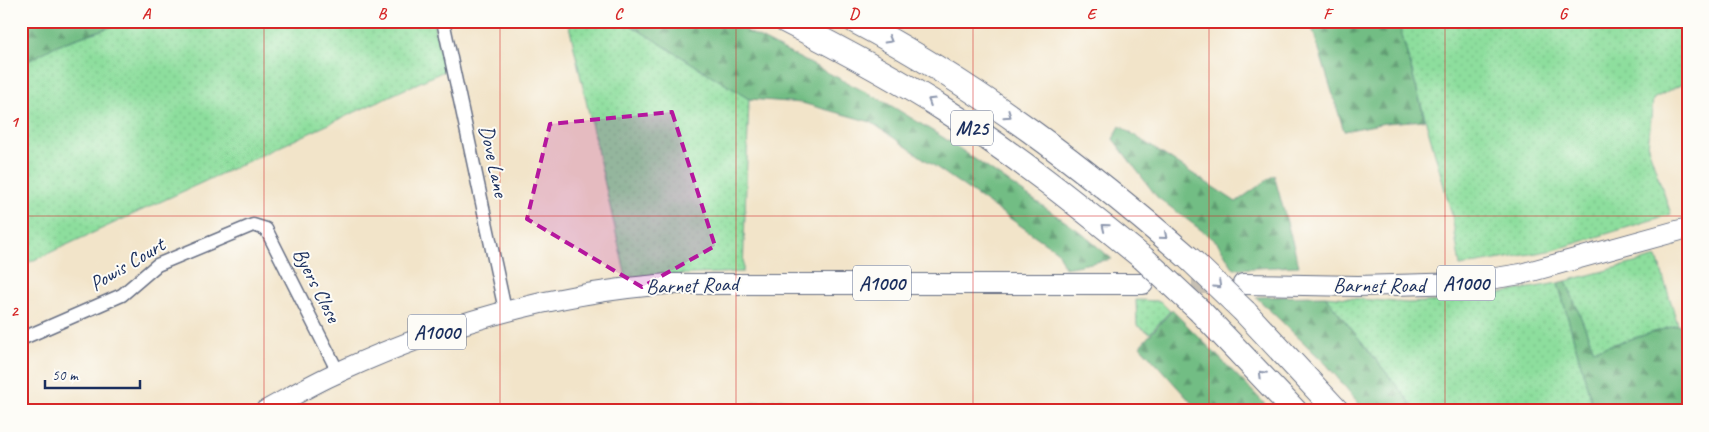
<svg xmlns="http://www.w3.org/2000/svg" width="1709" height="432" font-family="Caveat,sans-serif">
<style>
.grass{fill:url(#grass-dots);stroke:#54867e}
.forest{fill:url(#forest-firs);stroke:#467671}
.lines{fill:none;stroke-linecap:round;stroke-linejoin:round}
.primary-tunnel{stroke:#c7c0b4;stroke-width:20;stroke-dasharray:20 10;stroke-linecap:butt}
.street-casing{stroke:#666e83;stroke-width:15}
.primary-casing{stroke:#666e83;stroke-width:22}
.highway-casing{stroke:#666e83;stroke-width:26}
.street{stroke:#fff;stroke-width:12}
.primary{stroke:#fff;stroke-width:20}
.highway{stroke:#fff;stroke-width:24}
.highway-bridge-casing{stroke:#666e83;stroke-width:26;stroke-linecap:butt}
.highway-bridge{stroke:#fff;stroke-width:24}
.oneway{stroke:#8d97ae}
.marked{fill:#b5179e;fill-opacity:0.2;stroke:#b5179e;stroke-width:4;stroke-dasharray:10 6;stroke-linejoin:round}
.grid{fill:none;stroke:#d62828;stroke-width:1;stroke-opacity:0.55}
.labels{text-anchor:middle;stroke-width:4;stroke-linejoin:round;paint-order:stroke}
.shield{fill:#fdfcf7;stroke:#5f6c8c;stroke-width:1}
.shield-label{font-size:20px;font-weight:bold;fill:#1b2f5e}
.street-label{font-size:21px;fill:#1b2f5e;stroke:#fdfcf7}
.neatline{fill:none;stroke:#d62828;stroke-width:2}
.grid-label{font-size:16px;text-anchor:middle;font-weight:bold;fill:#d62828}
</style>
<defs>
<pattern id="grass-dots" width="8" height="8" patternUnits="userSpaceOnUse" patternTransform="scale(1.25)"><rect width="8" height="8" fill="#8dde9d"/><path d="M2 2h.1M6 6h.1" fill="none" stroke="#79bf8a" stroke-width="1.8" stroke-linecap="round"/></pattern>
<pattern id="forest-firs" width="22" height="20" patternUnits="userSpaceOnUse" patternTransform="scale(1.25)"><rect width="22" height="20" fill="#72bd84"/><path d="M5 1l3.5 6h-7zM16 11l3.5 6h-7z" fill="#5d9a6f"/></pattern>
</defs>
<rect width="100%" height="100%" fill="#fdfcf7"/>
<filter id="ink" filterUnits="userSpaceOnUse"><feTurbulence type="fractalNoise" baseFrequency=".02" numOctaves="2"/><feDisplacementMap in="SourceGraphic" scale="10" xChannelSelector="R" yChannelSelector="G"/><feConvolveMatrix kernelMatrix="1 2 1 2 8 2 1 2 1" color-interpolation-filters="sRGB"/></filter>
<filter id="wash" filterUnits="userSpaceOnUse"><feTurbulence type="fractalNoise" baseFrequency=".0096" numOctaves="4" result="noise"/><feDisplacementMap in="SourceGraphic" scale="20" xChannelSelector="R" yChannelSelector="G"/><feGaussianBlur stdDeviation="1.12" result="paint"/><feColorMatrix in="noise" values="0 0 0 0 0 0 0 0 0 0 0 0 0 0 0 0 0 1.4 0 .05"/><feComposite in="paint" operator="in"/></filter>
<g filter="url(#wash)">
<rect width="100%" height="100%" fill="#f2e4c9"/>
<g class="grass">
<path d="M 128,21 L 433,21 L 444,71 L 21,266 L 21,65 L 57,45 Z"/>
<path d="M 568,21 L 624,21 L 749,99 L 743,272 L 626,277 Z"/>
<path d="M 1398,21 L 1688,21 L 1688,81 L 1653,99 L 1648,147 L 1671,214 L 1554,250 L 1460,266 L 1452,215 Z"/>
<path d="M 1657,257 L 1678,325 L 1594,350 L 1566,281 Z"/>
<path d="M 1558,283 L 1594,411 L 1417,411 L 1325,296 L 1408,303 L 1462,300 Z"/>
<path d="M 1136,300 L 1160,301 L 1170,311 L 1150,333 L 1137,325 Z"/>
<path d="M 781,399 L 803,403 L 821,411 L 763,411 L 746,404 Z"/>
</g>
<g class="forest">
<path d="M 21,21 L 128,21 L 57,45 L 21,65 Z"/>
<path d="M 624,21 L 725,21 L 731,23 L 885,102 L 944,138 L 1079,231 L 1112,259 L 1065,268 L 1057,251 L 871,122 L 802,103 L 749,99 Z"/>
<path d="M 1310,21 L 1398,21 L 1425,120 L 1385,123 L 1344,131 Z"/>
<path d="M 1120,126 L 1236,202 L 1274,175 L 1299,266 L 1234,269 L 1217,242 L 1157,197 L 1113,139 Z"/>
<path d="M 1566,281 L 1594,350 L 1678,325 L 1688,328 L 1688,411 L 1594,411 L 1558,283 Z"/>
<path d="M 1325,296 L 1416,410 L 1417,411 L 1365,411 L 1327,365 L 1256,297 Z"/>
<path d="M 1172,310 L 1272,411 L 1199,411 L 1140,346 Z"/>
</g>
</g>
<g filter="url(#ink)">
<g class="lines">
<path class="primary-tunnel" d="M 1162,284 L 1226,284"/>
<g class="street-casing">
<g id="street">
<path d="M 443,21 L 505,310"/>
<path d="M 21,339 L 122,295 L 157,265 L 253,225 L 266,229 L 338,372"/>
</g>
</g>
<g class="primary-casing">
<g id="primary">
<path d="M 1243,284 L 1358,286 L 1464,283 L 1521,274 L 1688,228"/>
<path d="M 265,411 C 289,398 313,383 339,372 C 443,324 552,293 667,284 L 1143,284"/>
</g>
</g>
<g class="highway-casing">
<g id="highway">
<path d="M 786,21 C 841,49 894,77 945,110 C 1015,154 1079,206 1143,258"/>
<path d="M 855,21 C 977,85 1087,169 1191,260"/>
<path d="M 1200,311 L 1295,411"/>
<path d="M 1245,312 L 1337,411"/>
</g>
</g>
<use href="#street" class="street"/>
<use href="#primary" class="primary"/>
<use href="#highway" class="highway"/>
<g class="highway-bridge-casing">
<g id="highway-bridge">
<path d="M 1143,258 L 1200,311"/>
<path d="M 1191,260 L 1245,312"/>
</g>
</g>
<use href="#highway-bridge" class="highway-bridge"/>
</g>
<defs><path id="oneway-chevron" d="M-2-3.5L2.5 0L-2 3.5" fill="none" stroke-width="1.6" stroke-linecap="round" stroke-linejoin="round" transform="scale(1.25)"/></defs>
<g class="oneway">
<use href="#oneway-chevron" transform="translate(889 40) rotate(30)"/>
<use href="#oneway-chevron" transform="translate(931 101) rotate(-148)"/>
<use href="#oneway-chevron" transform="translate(1008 115) rotate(35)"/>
<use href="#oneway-chevron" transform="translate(1105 227) rotate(-141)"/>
<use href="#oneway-chevron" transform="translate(1164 236) rotate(41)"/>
<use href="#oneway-chevron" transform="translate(1218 285) rotate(44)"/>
<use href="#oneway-chevron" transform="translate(1262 374) rotate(-135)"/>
</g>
</g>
<path class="marked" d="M 672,112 L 715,246 L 642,287 L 527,219 L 550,124 Z"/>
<path class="grid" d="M 264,21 L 264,411M 500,21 L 500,411M 736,21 L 736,411M 973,21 L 973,411M 1209,21 L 1209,411M 1445,21 L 1445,411M 21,216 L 1688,216"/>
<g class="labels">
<g class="shield">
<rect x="951" y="110.5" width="42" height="35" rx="4"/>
<rect x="853" y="265.5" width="58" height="35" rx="4"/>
<rect x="1437" y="265.5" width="58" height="35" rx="4"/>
<rect x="408" y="314.5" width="58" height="35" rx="4"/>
</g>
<g class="shield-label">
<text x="972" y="135">M25</text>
<text x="882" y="290">A1000</text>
<text x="1466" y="290">A1000</text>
<text x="437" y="339">A1000</text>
</g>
<g class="street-label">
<text transform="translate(494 161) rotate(78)" y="7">Dove Lane</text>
<text transform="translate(127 264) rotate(-31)" y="7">Powis Court</text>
<text transform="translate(317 285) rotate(63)" y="7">Byers Close</text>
<text transform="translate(692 285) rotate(-2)" y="7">Barnet Road</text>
<text x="1379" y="292">Barnet Road</text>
</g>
</g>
<rect width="1709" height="432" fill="none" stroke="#fdfcf7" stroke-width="55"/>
<path d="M45 380v8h95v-8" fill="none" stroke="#1b2f5e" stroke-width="2.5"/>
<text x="52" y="380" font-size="15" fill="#1b2f5e" stroke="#fdfcf7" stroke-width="4" paint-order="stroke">50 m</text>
<rect x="28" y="28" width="1654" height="376" class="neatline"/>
<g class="grid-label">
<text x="146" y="19">A</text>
<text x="382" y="19">B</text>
<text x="618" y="19">C</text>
<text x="854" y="19">D</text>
<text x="1091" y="19">E</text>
<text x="1327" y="19">F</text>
<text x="1563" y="19">G</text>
<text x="14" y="127">1</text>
<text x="14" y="316">2</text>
</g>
</svg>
